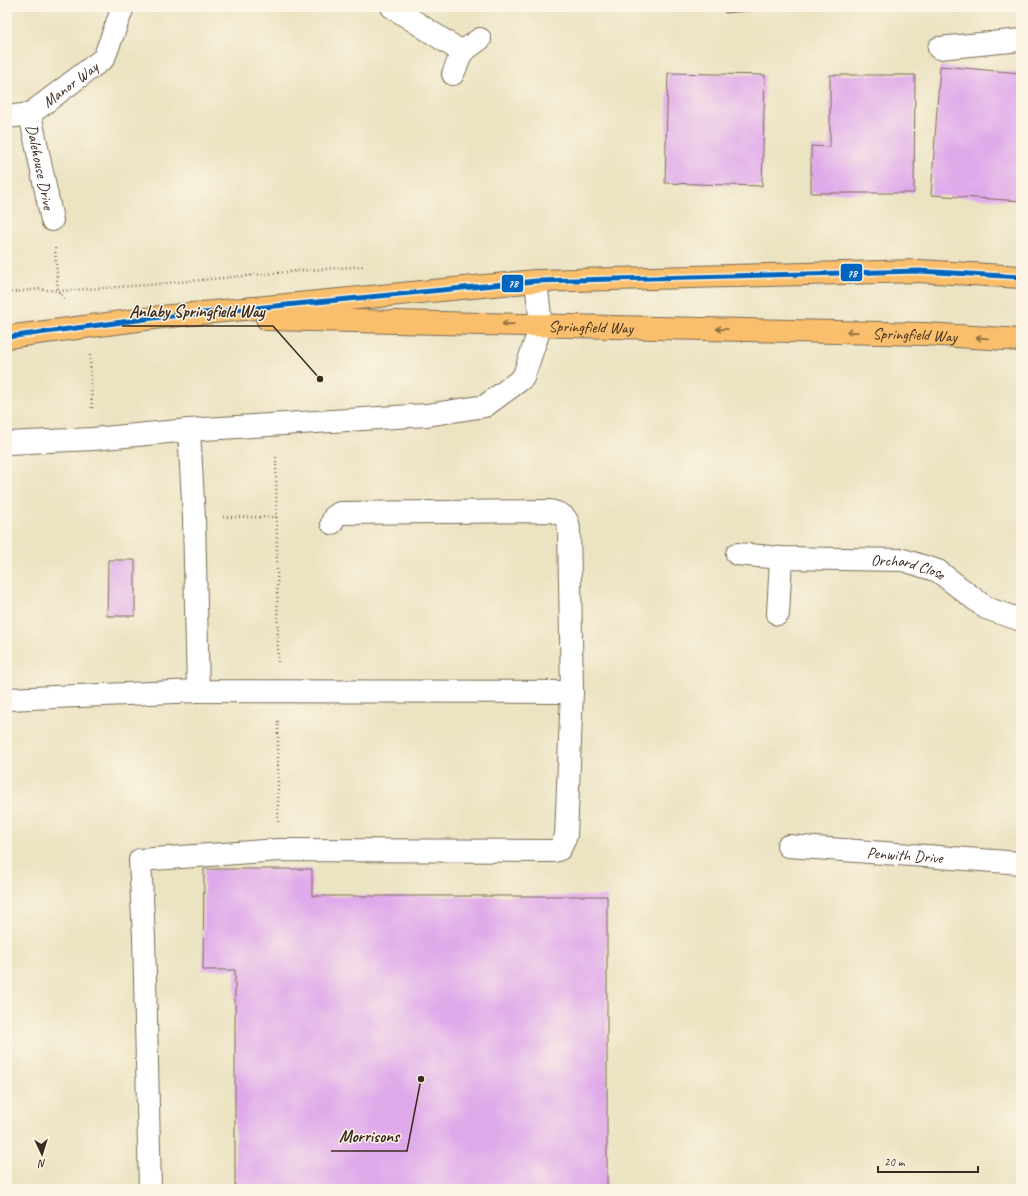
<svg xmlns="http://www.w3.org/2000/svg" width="1028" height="1196" font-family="Caveat,sans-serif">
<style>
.building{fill:#dfa9ea}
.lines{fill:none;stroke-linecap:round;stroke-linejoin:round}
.minor-casing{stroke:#796b57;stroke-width:24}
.major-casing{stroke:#796b57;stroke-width:24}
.path{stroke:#796b57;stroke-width:2.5;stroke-dasharray:1 3;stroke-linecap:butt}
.minor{stroke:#fff;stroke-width:22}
.major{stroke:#f9bf6c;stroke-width:22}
.bus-1-casing{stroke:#fcf5e5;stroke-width:8}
.bus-1{stroke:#0065bd;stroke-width:5}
.oneway{stroke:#906d41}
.labels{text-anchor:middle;stroke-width:3;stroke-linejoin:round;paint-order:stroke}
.street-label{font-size:16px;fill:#3b2a1e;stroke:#fcf5e5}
.leader{fill:none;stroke:#3b2a1e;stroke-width:1.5}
.callout-dot{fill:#3b2a1e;stroke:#fcf5e5;stroke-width:1.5}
.callout-label{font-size:17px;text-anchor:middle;font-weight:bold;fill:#3b2a1e;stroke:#fcf5e5;stroke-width:3;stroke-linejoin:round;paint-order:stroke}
.line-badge{stroke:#fcf5e5;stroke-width:1.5}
.badge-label{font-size:11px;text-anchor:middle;font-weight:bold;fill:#fff}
</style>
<rect width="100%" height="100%" fill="#fcf5e5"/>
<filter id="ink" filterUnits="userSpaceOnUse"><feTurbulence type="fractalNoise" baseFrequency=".025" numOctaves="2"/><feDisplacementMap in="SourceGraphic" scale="8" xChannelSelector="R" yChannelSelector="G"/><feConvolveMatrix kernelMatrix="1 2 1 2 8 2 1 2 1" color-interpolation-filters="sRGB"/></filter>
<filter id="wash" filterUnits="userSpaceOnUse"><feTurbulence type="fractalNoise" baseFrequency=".012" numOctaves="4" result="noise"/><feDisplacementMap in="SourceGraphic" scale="16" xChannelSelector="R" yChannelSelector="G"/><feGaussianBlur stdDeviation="0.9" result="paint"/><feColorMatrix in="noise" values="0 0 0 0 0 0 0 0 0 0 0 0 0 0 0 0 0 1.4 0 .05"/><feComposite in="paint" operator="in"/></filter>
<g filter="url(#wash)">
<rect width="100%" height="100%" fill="#ece3c2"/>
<g id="blocks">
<g class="building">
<path d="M 724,7 L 782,7 L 782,8 L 725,13 Z"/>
<path d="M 940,66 L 1021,73 L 1021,201 L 931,195 Z"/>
<path d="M 668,73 L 765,75 L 762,186 L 665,183 Z"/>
<path d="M 830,75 L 915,75 L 914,193 L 811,193 L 811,146 L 830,147 Z"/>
<path d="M 108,560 L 135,560 L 135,616 L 107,616 Z"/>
<path d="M 204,869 L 312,869 L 312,896 L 607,896 L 607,1189 L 235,1189 L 235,970 L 203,970 Z"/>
</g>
</g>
</g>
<g filter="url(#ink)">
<use href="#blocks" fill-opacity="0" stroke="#796b57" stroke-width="1"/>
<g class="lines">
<g class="minor-casing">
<g id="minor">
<path d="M 392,7 L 462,52"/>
<path d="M 939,48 L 1021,40"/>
<path d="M 453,74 L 462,52 L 480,39"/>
<path id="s1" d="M 30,114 L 52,220"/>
<path id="s2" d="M 7,117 L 30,114 L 104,58 L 123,7"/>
<path d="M 189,430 L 194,518 L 198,691 L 572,692"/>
<path d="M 7,443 L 93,439 L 189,430 L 427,415 L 485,406 L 523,378 L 541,325 L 536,281"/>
<path id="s3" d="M 737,554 L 781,558 L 903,560 L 938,571 L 986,608 L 1021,620"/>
<path d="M 778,614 L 781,558"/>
<path d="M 7,699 L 198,691"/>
<path id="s4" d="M 788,846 L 1021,863"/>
<path d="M 150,1189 L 144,937 L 140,860 L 278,850 L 554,851 L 560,849 L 566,836 L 572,692 L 569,529 C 568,517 562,514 551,511 L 340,513 L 334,517 L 332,523"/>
</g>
</g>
<g class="major-casing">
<g id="major">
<path id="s5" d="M 267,319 L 925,334 L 1021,340"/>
<path d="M 7,337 L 161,317 L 536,281 L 919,271 L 1021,277"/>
</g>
</g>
<g class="path">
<path d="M 55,248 L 58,291 L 66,300"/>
<path d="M 7,293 L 39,289 L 58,291 L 147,285 L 297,271 L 365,266"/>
<path d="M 90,355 L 92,410"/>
<path d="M 276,453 L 278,664"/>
<path d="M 223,517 L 277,517"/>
<path d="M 278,822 L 278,721"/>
</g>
<use href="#minor" class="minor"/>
<use href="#major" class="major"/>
<g class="bus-1-casing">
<path id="bus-1" d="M 7,337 L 161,317 L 536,281 L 919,271 L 1021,277"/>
</g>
<use href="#bus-1" class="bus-1"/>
</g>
<defs><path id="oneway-shaft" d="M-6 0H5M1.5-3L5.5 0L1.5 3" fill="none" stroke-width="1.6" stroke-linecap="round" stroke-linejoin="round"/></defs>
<g class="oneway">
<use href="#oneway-shaft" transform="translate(508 324) rotate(-179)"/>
<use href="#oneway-shaft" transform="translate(722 329) rotate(-179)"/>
<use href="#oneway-shaft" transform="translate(852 332) rotate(-179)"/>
<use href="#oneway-shaft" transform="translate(982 338) rotate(-176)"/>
</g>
</g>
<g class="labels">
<g class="street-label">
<text dy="6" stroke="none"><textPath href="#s2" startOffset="73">Manor Way</textPath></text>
<text dy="6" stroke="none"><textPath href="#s1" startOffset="54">Dalehouse Drive</textPath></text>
<text dy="6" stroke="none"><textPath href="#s5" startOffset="324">Springfield Way</textPath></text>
<text dy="6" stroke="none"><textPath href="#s5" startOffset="648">Springfield Way</textPath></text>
<text dy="6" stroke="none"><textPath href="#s3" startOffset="172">Orchard Close</textPath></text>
<text dy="6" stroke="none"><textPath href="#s4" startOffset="117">Penwith Drive</textPath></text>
</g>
</g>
<path class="leader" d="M320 379L273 326H122M421 1079L407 1151H331"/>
<g class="callout-dot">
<circle cx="320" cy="379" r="4"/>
<circle cx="421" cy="1079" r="4"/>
</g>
<g class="callout-label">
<text x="197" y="317">Anlaby Springfield Way</text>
<text x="369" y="1142">Morrisons</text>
</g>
<g class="line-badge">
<rect x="840" y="263" width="23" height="19" rx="4" fill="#0065bd"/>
<rect x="501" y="274" width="23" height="19" rx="4" fill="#0065bd"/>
</g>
<g class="badge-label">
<text x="852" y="277">78</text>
<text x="513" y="287">78</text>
</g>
<rect width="1028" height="1196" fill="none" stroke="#fcf5e5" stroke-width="24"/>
<g transform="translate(42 1154) rotate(176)" stroke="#fcf5e5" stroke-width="3" paint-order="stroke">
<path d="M0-3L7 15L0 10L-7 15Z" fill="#3b2a1e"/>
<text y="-6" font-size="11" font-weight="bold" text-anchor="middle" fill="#3b2a1e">N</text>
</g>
<path d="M878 1166v6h100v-6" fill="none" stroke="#3b2a1e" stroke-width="2"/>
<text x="884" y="1166" font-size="12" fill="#3b2a1e" stroke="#fcf5e5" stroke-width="3" paint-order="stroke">20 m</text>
</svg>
